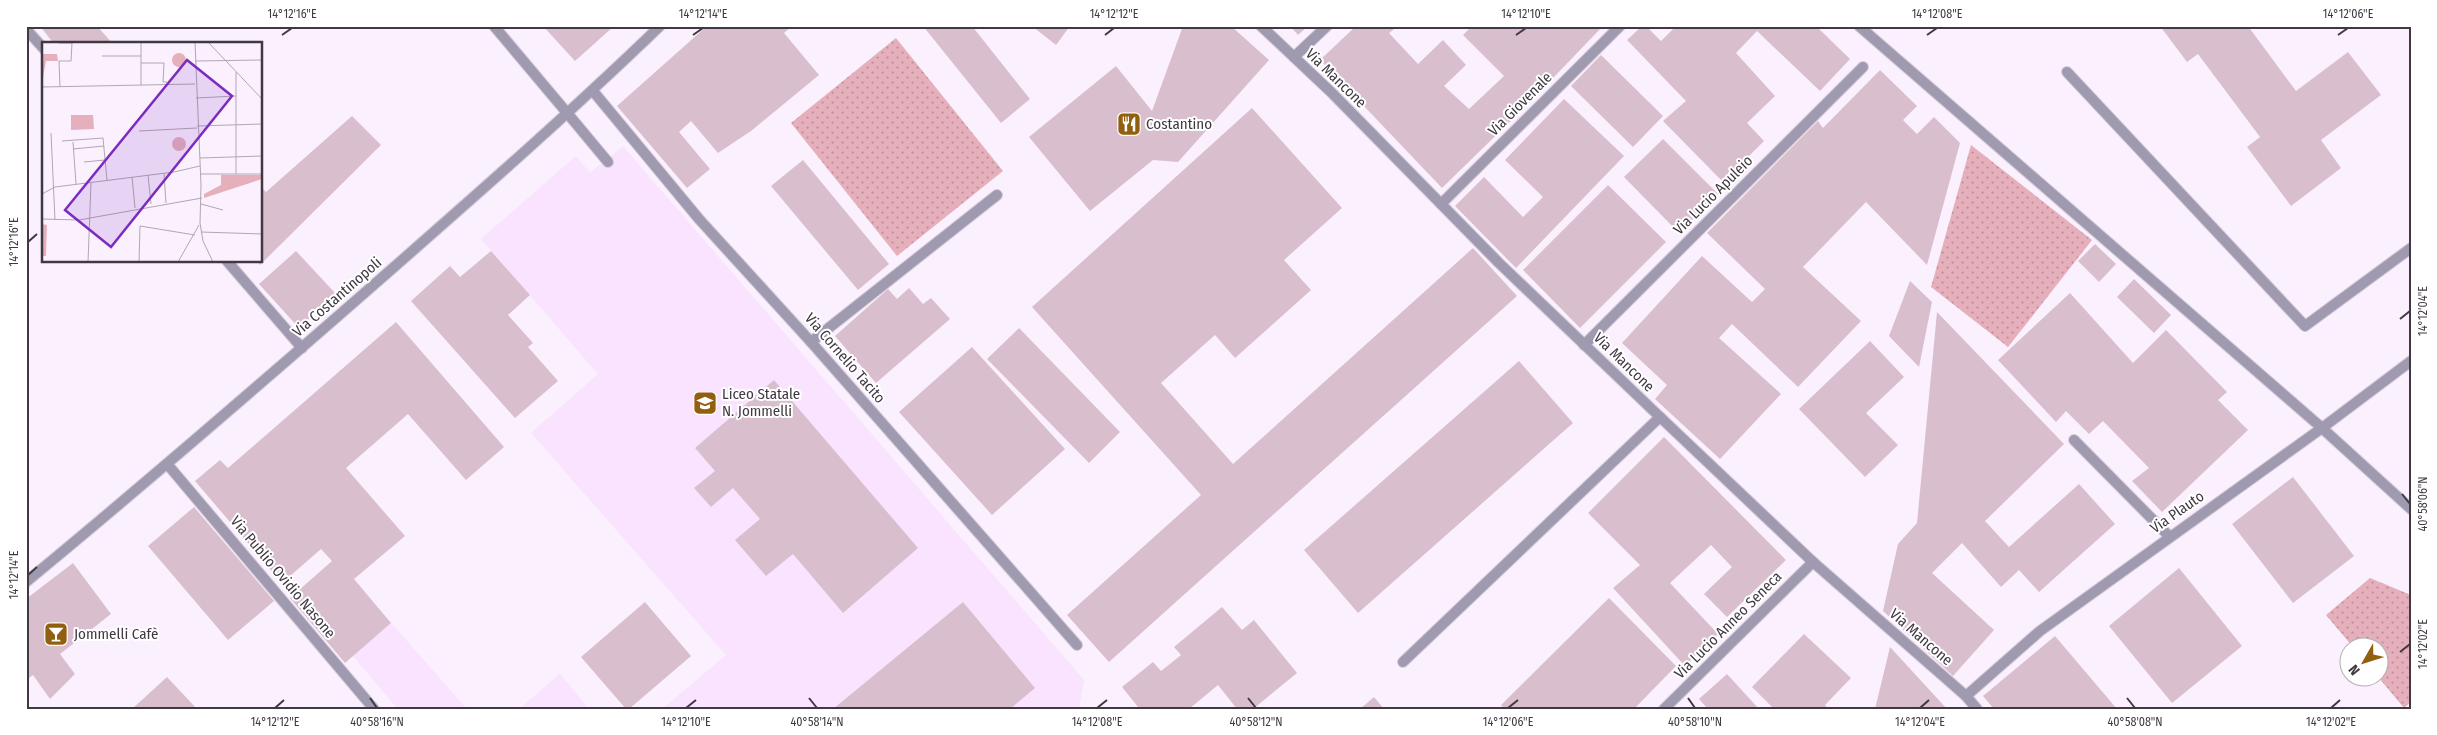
<svg xmlns="http://www.w3.org/2000/svg" width="2437" height="735" font-family="'Fira Sans Condensed',sans-serif">
<style>
.built{fill:#f9e3ff}
.grass{fill:url(#grass-dots)}
.building{fill:#d9bfce}
.lines{fill:none;stroke-linecap:round;stroke-linejoin:round}
.lane-casing{stroke:#d6cbd8;stroke-width:12}
.street-casing{stroke:#d6cbd8;stroke-width:12}
.lane{stroke:#a09ab1;stroke-width:10}
.street{stroke:#a09ab1;stroke-width:10}
.ticks{fill:none;stroke:#403942;stroke-width:2}
.labels{text-anchor:middle;stroke-width:4;stroke-linejoin:round;paint-order:stroke}
.street-label{font-size:15px;fill:#403942;stroke:#fff}
.poi-label{font-size:15px;fill:#403942;stroke:#fff;text-anchor:start}
.inset-road{fill:none;stroke:#b0a7b2;stroke-width:1}
.view{fill:#7b2cbf;fill-opacity:0.15;stroke:#7b2cbf;stroke-width:2.5}
.inset-edge{fill:none;stroke:#403942;stroke-width:2.5}
.neatline{fill:none;stroke:#403942;stroke-width:2}
.ticks-label{font-size:12px;text-anchor:middle;fill:#403942}
</style>
<defs>
<pattern id="grass-dots" width="8" height="8" patternUnits="userSpaceOnUse" patternTransform="scale(1.25)"><rect width="8" height="8" fill="#e5b0bb"/><path d="M2 2h.1M6 6h.1" fill="none" stroke="#bb909a" stroke-width="1.8" stroke-linecap="round"/></pattern>
</defs>
<rect width="100%" height="100%" fill="#fbf0fd"/>
<g class="built">
<path d="M 623,146 L 1084,680 L 1079,709 L 662,709 L 726,655 L 531,433 L 598,374 L 481,239 L 576,156 L 590,173 Z"/>
<path d="M 391,623 L 467,709 L 398,709 L 353,656 Z"/>
<path d="M 560,674 L 589,709 L 519,709 Z"/>
</g>
<g class="grass">
<path d="M 896,38 L 1003,171 L 897,256 L 791,123 Z"/>
<path d="M 1971,145 L 2092,240 L 2008,347 L 1931,287 Z"/>
<path d="M 2370,578 L 2411,595 L 2411,702 L 2404,708 L 2379,678 L 2380,648 L 2353,647 L 2326,615 Z"/>
</g>
<g class="building">
<path d="M 40,26 L 97,26 L 113,44 L 54,44 Z"/>
<path d="M 543,26 L 614,26 L 575,61 Z"/>
<path d="M 707,26 L 792,26 L 784,33 L 819,75 L 751,131 L 718,153 L 691,121 L 679,132 L 710,169 L 687,188 L 617,106 Z"/>
<path d="M 923,26 L 972,26 L 1030,99 L 1001,123 Z"/>
<path d="M 1032,26 L 1070,26 L 1056,45 Z"/>
<path d="M 1183,26 L 1231,26 L 1269,60 L 1178,162 L 1153,160 L 1090,211 L 1029,137 L 1116,66 L 1152,111 Z"/>
<path d="M 1290,26 L 1308,26 L 1298,35 Z"/>
<path d="M 1356,26 L 1398,26 L 1389,33 L 1418,64 L 1443,40 L 1466,65 L 1444,86 L 1469,109 L 1504,76 L 1463,35 L 1472,26 L 1603,26 L 1530,102 L 1442,188 L 1320,60 Z"/>
<path d="M 1642,26 L 1646,26 L 1661,41 L 1676,26 L 1816,26 L 1850,59 L 1820,91 L 1757,31 L 1736,53 L 1775,96 L 1747,123 L 1764,141 L 1723,182 L 1663,121 L 1686,101 L 1627,40 Z"/>
<path d="M 2160,26 L 2248,26 L 2296,91 L 2348,52 L 2381,95 L 2321,140 L 2341,168 L 2291,206 L 2247,147 L 2260,137 L 2198,54 L 2187,62 Z"/>
<path d="M 1601,55 L 1663,116 L 1633,147 L 1571,86 Z"/>
<path d="M 1880,70 L 1917,106 L 1903,120 L 1917,134 L 1934,117 L 1960,143 L 1927,265 L 1866,202 L 1803,267 L 1861,321 L 1798,387 L 1732,324 L 1719,338 L 1781,394 L 1720,459 L 1655,399 L 1667,385 L 1622,343 L 1702,256 L 1752,302 L 1765,289 L 1707,233 L 1818,121 L 1823,128 Z"/>
<path d="M 1564,99 L 1624,156 L 1516,268 L 1455,206 L 1484,177 L 1523,217 L 1543,197 L 1505,160 Z"/>
<path d="M 1252,108 L 1342,208 L 1284,260 L 1311,290 L 1235,358 L 1215,335 L 1161,383 L 1233,464 L 1473,248 L 1517,296 L 1109,662 L 1067,615 L 1201,495 L 1032,307 Z"/>
<path d="M 352,116 L 381,145 L 260,265 L 257,261 L 261,261 L 261,187 L 266,192 Z"/>
<path d="M 1663,139 L 1718,194 L 1679,233 L 1624,177 Z"/>
<path d="M 803,160 L 889,264 L 858,290 L 771,186 Z"/>
<path d="M 1608,185 L 1666,242 L 1580,328 L 1523,270 Z"/>
<path d="M 2095,244 L 2116,264 L 2099,282 L 2078,261 Z"/>
<path d="M 296,251 L 336,294 L 299,328 L 259,284 Z"/>
<path d="M 491,251 L 530,295 L 508,315 L 533,343 L 528,347 L 558,381 L 515,418 L 411,301 L 450,266 L 460,277 Z"/>
<path d="M 2134,279 L 2171,315 L 2154,333 L 2117,297 Z"/>
<path d="M 1910,281 L 1932,302 L 1919,367 L 1889,336 Z"/>
<path d="M 909,288 L 923,304 L 931,298 L 950,319 L 876,383 L 835,336 L 888,289 L 897,299 Z"/>
<path d="M 2070,293 L 2133,363 L 2166,330 L 2227,392 L 2218,400 L 2248,430 L 2162,512 L 2132,481 L 2149,468 L 2103,421 L 2089,434 L 2066,411 L 2056,422 L 1998,360 Z"/>
<path d="M 1937,312 L 2064,444 L 1985,521 L 2009,547 L 2079,484 L 2115,524 L 2039,592 L 2019,570 L 2001,587 L 1962,543 L 1932,573 L 1994,630 L 1953,676 L 1883,611 L 1898,544 L 1917,523 Z"/>
<path d="M 396,322 L 504,447 L 466,480 L 408,414 L 346,468 L 405,536 L 354,579 L 391,623 L 345,663 L 290,598 L 332,561 L 321,549 L 282,583 L 195,481 L 220,460 L 228,468 Z"/>
<path d="M 1019,328 L 1120,432 L 1089,463 L 987,359 Z"/>
<path d="M 1870,341 L 1904,377 L 1866,413 L 1898,445 L 1865,477 L 1799,409 Z"/>
<path d="M 972,347 L 1065,449 L 992,515 L 899,412 Z"/>
<path d="M 1519,361 L 1573,423 L 1358,613 L 1304,550 Z"/>
<path d="M 774,380 L 918,548 L 843,613 L 793,554 L 766,576 L 735,540 L 760,519 L 733,488 L 711,507 L 694,488 L 715,471 L 695,448 Z"/>
<path d="M 1664,437 L 1786,560 L 1727,617 L 1704,594 L 1732,567 L 1711,545 L 1670,583 L 1718,634 L 1685,666 L 1613,588 L 1640,565 L 1588,513 Z"/>
<path d="M 2293,477 L 2354,556 L 2293,603 L 2232,524 Z"/>
<path d="M 194,507 L 274,601 L 228,640 L 148,546 Z"/>
<path d="M 73,563 L 111,614 L 60,654 L 75,674 L 50,699 L 33,675 L 26,680 L 26,599 Z"/>
<path d="M 2179,568 L 2242,646 L 2172,703 L 2109,626 Z"/>
<path d="M 1609,598 L 1676,666 L 1634,709 L 1504,709 L 1501,705 Z"/>
<path d="M 645,602 L 691,656 L 629,709 L 626,709 L 581,657 Z"/>
<path d="M 963,602 L 1035,688 L 1010,709 L 833,709 Z"/>
<path d="M 1222,607 L 1242,630 L 1254,620 L 1297,673 L 1253,709 L 1237,709 L 1218,685 L 1189,709 L 1135,709 L 1138,707 L 1122,687 L 1153,662 L 1161,671 L 1181,655 L 1174,647 Z"/>
<path d="M 1804,634 L 1851,678 L 1825,705 L 1829,709 L 1774,709 L 1752,687 Z"/>
<path d="M 2055,636 L 2117,709 L 1994,709 L 1983,696 Z"/>
<path d="M 1890,647 L 1947,709 L 1875,709 Z"/>
<path d="M 1727,674 L 1759,709 L 1708,709 L 1699,699 Z"/>
<path d="M 167,677 L 197,709 L 132,709 Z"/>
<path d="M 1374,697 L 1384,709 L 1360,709 Z"/>
</g>
<g class="lines">
<g class="lane-casing">
<g id="lane">
<path d="M 568,114 L 608,162"/>
<path d="M 811,342 L 997,195"/>
<path d="M 1403,662 L 1660,417"/>
</g>
</g>
<g class="street-casing">
<g id="street">
<path d="M 494,26 L 568,114"/>
<path d="M 1261,26 L 1332,93 L 1499,263 L 1660,417 L 1813,562 L 1966,696 L 1977,709"/>
<path d="M 1859,26 L 2322,428 L 2411,509"/>
<path d="M 26,29 L 44,49"/>
<path d="M 1294,57 L 1327,26"/>
<path d="M 2067,72 L 2305,326 L 2411,248"/>
<path d="M 593,91 L 699,219 L 811,342 L 1077,645"/>
<path d="M 1441,204 L 1620,26"/>
<path d="M 227,261 L 302,348"/>
<path d="M 1584,345 L 1863,67"/>
<path d="M 2074,440 L 2169,536"/>
<path d="M 168,465 L 374,709"/>
<path d="M 26,582 C 151,479 272,374 393,268 C 483,189 573,110 660,26"/>
<path d="M 1966,696 L 2040,631 L 2322,428 L 2411,361"/>
<path d="M 1664,709 L 1813,562"/>
</g>
</g>
<use href="#lane" class="lane"/>
<use href="#street" class="street"/>
</g>
<path class="ticks" d="M 282,35 L 292,28M 693,35 L 703,28M 1105,35 L 1114,28M 1516,35 L 1526,28M 1927,35 L 1937,28M 2338,35 L 2348,28M 28,242 L 37,234M 2400,319 L 2410,311M 2402,494 L 2410,504M 28,575 L 37,567M 2400,652 L 2410,644M 370,698 L 377,708M 809,698 L 817,708M 1248,698 L 1256,708M 1688,698 L 1695,708M 2127,698 L 2135,708M 275,708 L 284,700M 686,708 L 696,700M 1097,708 L 1107,700M 1508,708 L 1518,700M 1920,708 L 1929,700M 2331,708 L 2340,700"/>
<defs>
<g id="restaurant-square" transform="scale(1.25)"><rect x="-9" y="-9" width="18" height="18" rx="4" fill="#925f10" stroke="#fff"/><path d="M-5-6h1v4h1v-4h1v4h1v-4h1v5L-1.5 .5V6h-2V.5L-5-1ZM5-6V6H3V1.5H1.5Q1.5-4 5-6Z" fill="#fff"/></g>
<g id="school-square" transform="scale(1.25)"><rect x="-9" y="-9" width="18" height="18" rx="4" fill="#925f10" stroke="#fff"/><path d="M0-5L7-2L0 1L-7-2ZM-4 1L0 2.5L4 1V4Q0 6-4 4Z" fill="#fff"/></g>
<g id="bar-square" transform="scale(1.25)"><rect x="-9" y="-9" width="18" height="18" rx="4" fill="#925f10" stroke="#fff"/><path d="M-6-5H6L.8 .8V4.5H3.5V6h-7V4.5H-.8V.8Z" fill="#fff"/></g>
</defs>
<g fill-rule="evenodd">
<use href="#restaurant-square" x="1129" y="124"/>
<use href="#school-square" x="705" y="403"/>
<use href="#bar-square" x="56" y="634"/>
</g>
<g class="labels">
<g class="street-label">
<text transform="translate(1336 78) rotate(44)" y="5">Via Mancone</text>
<text transform="translate(1520 104) rotate(-45)" y="5">Via Giovenale</text>
<text transform="translate(1713 195) rotate(-45)" y="5">Via Lucio Apuleio</text>
<text transform="translate(337 297) rotate(-41)" y="5">Via Costantinopoli</text>
<text transform="translate(845 358) rotate(49)" y="5">Via Cornelio Tacito</text>
<text transform="translate(1624 362) rotate(44)" y="5">Via Mancone</text>
<text transform="translate(2177 512) rotate(-35)" y="5">Via Plauto</text>
<text transform="translate(283 577) rotate(50)" y="5">Via Publio Ovidio Nasone</text>
<text transform="translate(1728 625) rotate(-45)" y="5">Via Lucio Anneo Seneca</text>
<text transform="translate(1921 637) rotate(41)" y="5">Via Mancone</text>
</g>
<g class="poi-label">
<text x="1146" y="129">Costantino</text>
<text x="722" y="399">Liceo Statale<tspan x="722" dy="17">N. Jommelli</tspan></text>
<text x="74" y="639">Jommelli Cafè</text>
</g>
</g>
<g transform="translate(42 42)">
<rect width="220" height="220" fill="#fbf0fd"/>
<path d="M 0,12 L 15,12 L 16,19 L 4,19 L 0,41 ZM130 102a7 7 0 1 1 14 0a7 7 0 1 1-14 0ZM 179,133 L 220,133 L 220,137 L 162,156 L 162,152 L 179,143 Z" fill="#e5b0bb"/>
<path d="M130 18a7 7 0 1 1 14 0a7 7 0 1 1-14 0ZM 0,182 L 5,183 L 4,214 L 0,214 Z" fill="#e5b0bb"/>
<path d="M 29,73 L 51,73 L 52,87 L 29,88 Z" fill="#e5b0bb"/>
<path class="inset-road" d="M 153,0 L 159,143 L 158,181 L 161,199 L 171,220M 166,0 L 220,57M 17,1 L 30,1 L 29,19 L 17,19 L 18,45M 60,14 L 99,14M 153,19 L 220,18M 99,21 L 122,21 L 121,40 L 125,40M 194,30 L 194,132M 99,43 L 99,0M 0,45 L 153,42M 154,56 L 194,54M 155,84 L 220,82M 97,89 L 155,86M 9,91 L 13,178M 20,99 L 61,96 L 65,138M 31,100 L 34,142M 31,107 L 62,104M 158,116 L 220,114M 42,120 L 63,118M 122,132 L 124,161M 159,132 L 220,132M 106,133 L 109,162M 90,135 L 93,166M 0,152 L 13,145 L 132,130 L 158,124M 159,162 L 181,168M 0,177 L 37,178 L 160,156M 159,190 L 220,192M 46,220 L 49,141M 97,220 L 98,184 L 153,193M 136,220 L 157,183"/>
<path class="view" d="M 145,18 L 190,54 L 69,205 L 23,168 Z"/>
<rect width="220" height="220" class="inset-edge"/>
</g>
<rect width="2437" height="735" fill="none" stroke="#ffffff" stroke-width="55"/>
<g transform="translate(2364 662) rotate(231)"><circle r="24" fill="#ffffff" stroke="#b3b0b3"/>
<path d="M0-4L9 19L0 12L-9 19Z" fill="#925f10"/>
<text y="-8" font-size="14" font-weight="bold" text-anchor="middle" fill="#403942">N</text>
</g>
<rect x="28" y="28" width="2382" height="680" class="neatline"/>
<g class="ticks-label">
<text x="292" y="18">14°12'16"E</text>
<text x="703" y="18">14°12'14"E</text>
<text x="1114" y="18">14°12'12"E</text>
<text x="1526" y="18">14°12'10"E</text>
<text x="1937" y="18">14°12'08"E</text>
<text x="2348" y="18">14°12'06"E</text>
<text transform="translate(14 242) rotate(-90)" y="4">14°12'16"E</text>
<text transform="translate(2423 311) rotate(-90)" y="4">14°12'04"E</text>
<text transform="translate(2423 504) rotate(-90)" y="4">40°58'06"N</text>
<text transform="translate(14 575) rotate(-90)" y="4">14°12'14"E</text>
<text transform="translate(2423 644) rotate(-90)" y="4">14°12'02"E</text>
<text x="275" y="726">14°12'12"E</text>
<text x="377" y="726">40°58'16"N</text>
<text x="686" y="726">14°12'10"E</text>
<text x="817" y="726">40°58'14"N</text>
<text x="1097" y="726">14°12'08"E</text>
<text x="1256" y="726">40°58'12"N</text>
<text x="1508" y="726">14°12'06"E</text>
<text x="1695" y="726">40°58'10"N</text>
<text x="1920" y="726">14°12'04"E</text>
<text x="2135" y="726">40°58'08"N</text>
<text x="2331" y="726">14°12'02"E</text>
</g>
</svg>
